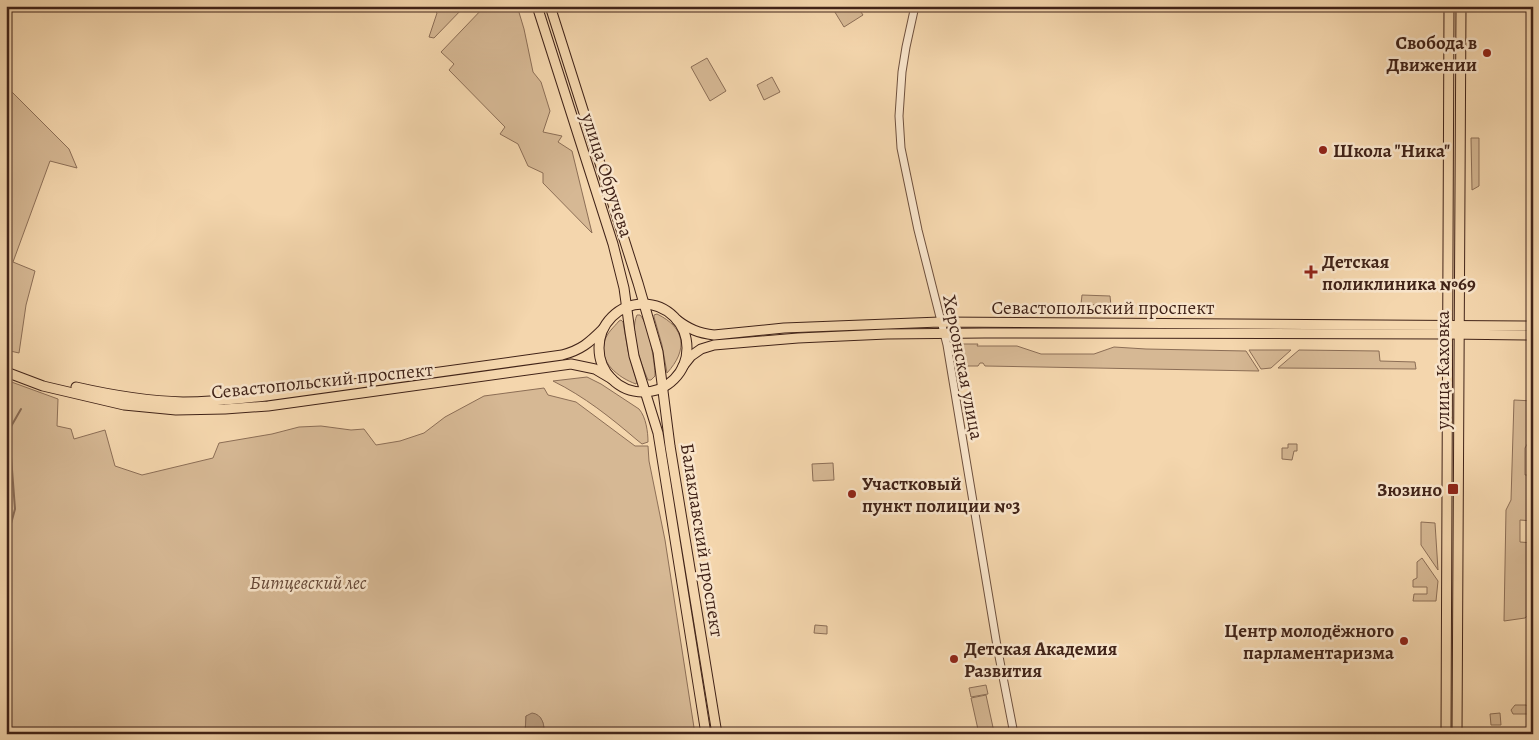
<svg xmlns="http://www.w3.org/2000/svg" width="1539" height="740" font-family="Alegreya,serif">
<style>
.green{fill:#d6b894;stroke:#8c6e56}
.water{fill:#b7997a;stroke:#886a53}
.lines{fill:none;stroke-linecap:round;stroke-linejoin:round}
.stream{stroke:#886a53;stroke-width:2}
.minor-casing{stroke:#6e503d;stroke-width:9}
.major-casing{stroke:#412318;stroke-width:11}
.minor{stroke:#f8e4ca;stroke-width:7}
.major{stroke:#f4d6ad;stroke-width:9}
.poi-dot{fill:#8f2418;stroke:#f8e4ca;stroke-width:2}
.labels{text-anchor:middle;stroke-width:5;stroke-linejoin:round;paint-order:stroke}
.poi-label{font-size:19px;font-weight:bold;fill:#412318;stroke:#f8e4ca;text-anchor:start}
.street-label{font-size:19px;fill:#412318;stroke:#f8e4ca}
.park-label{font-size:19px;font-style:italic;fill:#664837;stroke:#f8e4ca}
</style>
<rect width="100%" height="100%" fill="#f4d6ad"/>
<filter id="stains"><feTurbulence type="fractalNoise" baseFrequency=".004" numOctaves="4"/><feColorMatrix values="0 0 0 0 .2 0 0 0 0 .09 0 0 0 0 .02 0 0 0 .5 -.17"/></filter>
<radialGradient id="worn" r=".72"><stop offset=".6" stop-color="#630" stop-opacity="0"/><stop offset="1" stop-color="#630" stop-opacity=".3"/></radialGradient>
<g class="green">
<path d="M 430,6 L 465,6 L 434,38 L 429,37 L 437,13 Z"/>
<path d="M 485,6 L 522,6 L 518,9 L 524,29 L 533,72 L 541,82 L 550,111 L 543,132 L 562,136 L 558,142 L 572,151 L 592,233 L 543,183 L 543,173 L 528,166 L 518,144 L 500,134 L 505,127 L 449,70 L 454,64 L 441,52 Z"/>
<path d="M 836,6 L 857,6 L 863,15 L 844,27 L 833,9 Z"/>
<path d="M 707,58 L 726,91 L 710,101 L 691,67 Z"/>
<path d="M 772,77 L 780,92 L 764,100 L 757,85 Z"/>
<path d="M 6,86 L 69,149 L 77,168 L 50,161 L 13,262 L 35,271 L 26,305 L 19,353 L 6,350 Z"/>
<path d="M 1471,138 L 1479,138 L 1479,186 L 1472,190 Z"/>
<path d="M 1082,295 L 1110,296 L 1111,306 L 1081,304 Z"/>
<path d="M 657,314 C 686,328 688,350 667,373 L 662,345 L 654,317 L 654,315 Z"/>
<path d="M 637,315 L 640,315 C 649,324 654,360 655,373 L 655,376 L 651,380 L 648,380 C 641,364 629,332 637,315 Z"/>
<path d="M 619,321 L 621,320 L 623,322 L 628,351 L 637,382 L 636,384 C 619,378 597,362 605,340 C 607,333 614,327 619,321 Z"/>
<path d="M 959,344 L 978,344 L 977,346 L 1017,346 L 1041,354 L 1094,354 L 1114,347 L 1146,349 L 1246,351 L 1259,371 L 985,366 L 983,363 L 980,363 L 978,366 L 958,366 L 954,345 Z"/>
<path d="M 1249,350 L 1291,350 L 1271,368 L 1261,369 Z"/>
<path d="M 1299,350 L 1379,351 L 1380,361 L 1415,362 L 1416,369 L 1278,368 Z"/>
<path d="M 587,377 L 601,384 L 639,409 C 646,417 648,432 648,442 L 642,444 L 637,440 C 610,417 585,397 553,381 Z"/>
<path d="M 6,380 L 58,399 L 57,426 L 71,429 L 74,439 L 105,430 L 115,466 L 142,475 L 213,458 L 219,443 L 272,434 L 299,427 L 321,426 L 351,430 L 364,429 L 376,445 L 400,441 L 424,433 L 445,417 L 484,396 L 544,388 L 548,395 L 576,402 L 635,446 L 648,446 L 649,461 L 665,540 L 695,734 L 544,734 L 543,723 L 540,717 L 526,716 L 525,734 L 6,734 Z"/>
<path d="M 1514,400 L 1533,401 L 1533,434 L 1525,448 L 1525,475 L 1533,475 L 1533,521 L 1520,520 L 1520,542 L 1533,543 L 1533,611 L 1525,618 L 1504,621 L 1506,510 L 1511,500 Z"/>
<path d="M 1288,444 L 1297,444 L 1297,451 L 1294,451 L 1292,460 L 1282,459 L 1282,448 L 1288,448 Z"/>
<path d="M 833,463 L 834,480 L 813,481 L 812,464 Z"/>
<path d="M 1421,522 L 1435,523 L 1438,570 L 1421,545 Z"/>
<path d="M 1422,558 L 1438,581 L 1436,601 L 1413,601 L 1414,594 L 1427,594 L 1427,587 L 1413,587 L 1413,580 L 1417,578 L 1417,562 Z"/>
<path d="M 815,625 L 827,626 L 827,634 L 814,633 Z"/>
<path d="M 986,685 L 988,694 L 971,697 L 969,688 Z"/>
<path d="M 986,695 L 994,732 L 979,734 L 971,698 Z"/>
<path d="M 1515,705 L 1526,705 L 1528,706 L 1528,714 L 1513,714 L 1511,710 Z"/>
<path d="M 1500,713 L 1501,725 L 1491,725 L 1490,714 Z"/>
</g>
<path class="water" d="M 532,713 C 542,714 545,725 544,734 L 525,734 L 526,716 Z"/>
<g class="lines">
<path class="stream" d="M 6,542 L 15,509 L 9,430 L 21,409"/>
<g class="minor-casing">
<path id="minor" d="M 915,6 L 906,47 L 902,72 L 899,116 L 901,148 L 918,230 L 947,345 L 997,646 L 1014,734"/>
</g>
<g class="major-casing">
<g id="major">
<path d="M 537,6 L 613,244 L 624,288 L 630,332 L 634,356 L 658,433 L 706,734"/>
<path d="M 550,6 L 638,283 L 658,352 L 670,446 L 717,734"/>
<circle cx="643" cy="348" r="44"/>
<path d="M 677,320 C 689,329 698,333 714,335 L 784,328 L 940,322 L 1533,326"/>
<path d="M 683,366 L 691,356 L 701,349 L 714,345 L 798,338 L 887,334 L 984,333 L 1447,334 L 1533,335"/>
<path d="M 6,372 L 43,386 L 124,405 L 176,410 L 225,409 L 268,406 L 571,364 L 595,369 L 612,379"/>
<path d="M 76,387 C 111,395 147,401 183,402 C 211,402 239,399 266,396 L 562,355 C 581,350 589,343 603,329"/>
<path d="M 1446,734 L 1449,6"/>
<path d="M 1457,734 L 1461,6"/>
</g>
</g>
<use href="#minor" class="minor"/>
<use href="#major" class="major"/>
</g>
<g class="poi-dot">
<circle cx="1487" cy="53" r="5"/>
<circle cx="1323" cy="150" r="5"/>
<path d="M1308.5 264.5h5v5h5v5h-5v5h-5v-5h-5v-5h5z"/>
<rect x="1447" y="483" width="12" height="12" rx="2.5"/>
<circle cx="852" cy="494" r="5"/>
<circle cx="1404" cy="641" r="5"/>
<circle cx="954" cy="659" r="5"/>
</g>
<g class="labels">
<g class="poi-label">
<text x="1477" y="49" text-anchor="end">Свобода в<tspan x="1477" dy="22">Движении</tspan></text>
<text x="1333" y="157">Школа "Ника"</text>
<text x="1322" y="268">Детская<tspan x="1322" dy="22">поликлиника №69</tspan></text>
<text x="862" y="490">Участковый<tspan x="862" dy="22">пункт полиции №3</tspan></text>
<text x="1442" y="496" text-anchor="end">Зюзино</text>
<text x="1394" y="637" text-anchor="end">Центр молодёжного<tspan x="1394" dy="22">парламентаризма</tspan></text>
<text x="964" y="655">Детская Академия<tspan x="964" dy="22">Развития</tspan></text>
</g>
<g class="street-label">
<text transform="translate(608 175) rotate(72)" y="7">улица Обручева</text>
<text x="1103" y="314">Севастопольский проспект</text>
<text transform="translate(964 367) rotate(79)" y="7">Херсонская улица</text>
<text transform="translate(1442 370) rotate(-90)" y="7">улица Каховка</text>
<text transform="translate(322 380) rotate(-6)" y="7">Севастопольский проспект</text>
<text transform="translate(703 540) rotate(81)" y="7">Балаклавский проспект</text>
</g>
<g class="park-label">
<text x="308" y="589">Битцевский лес</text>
</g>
</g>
<rect width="1539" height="740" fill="none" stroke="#f4d6ad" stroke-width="25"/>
<rect x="8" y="8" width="1524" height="725" fill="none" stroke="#412318" stroke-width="2.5"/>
<rect x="12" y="12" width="1514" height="715" fill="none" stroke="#412318"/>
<rect width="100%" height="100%" filter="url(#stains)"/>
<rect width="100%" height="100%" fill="url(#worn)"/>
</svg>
